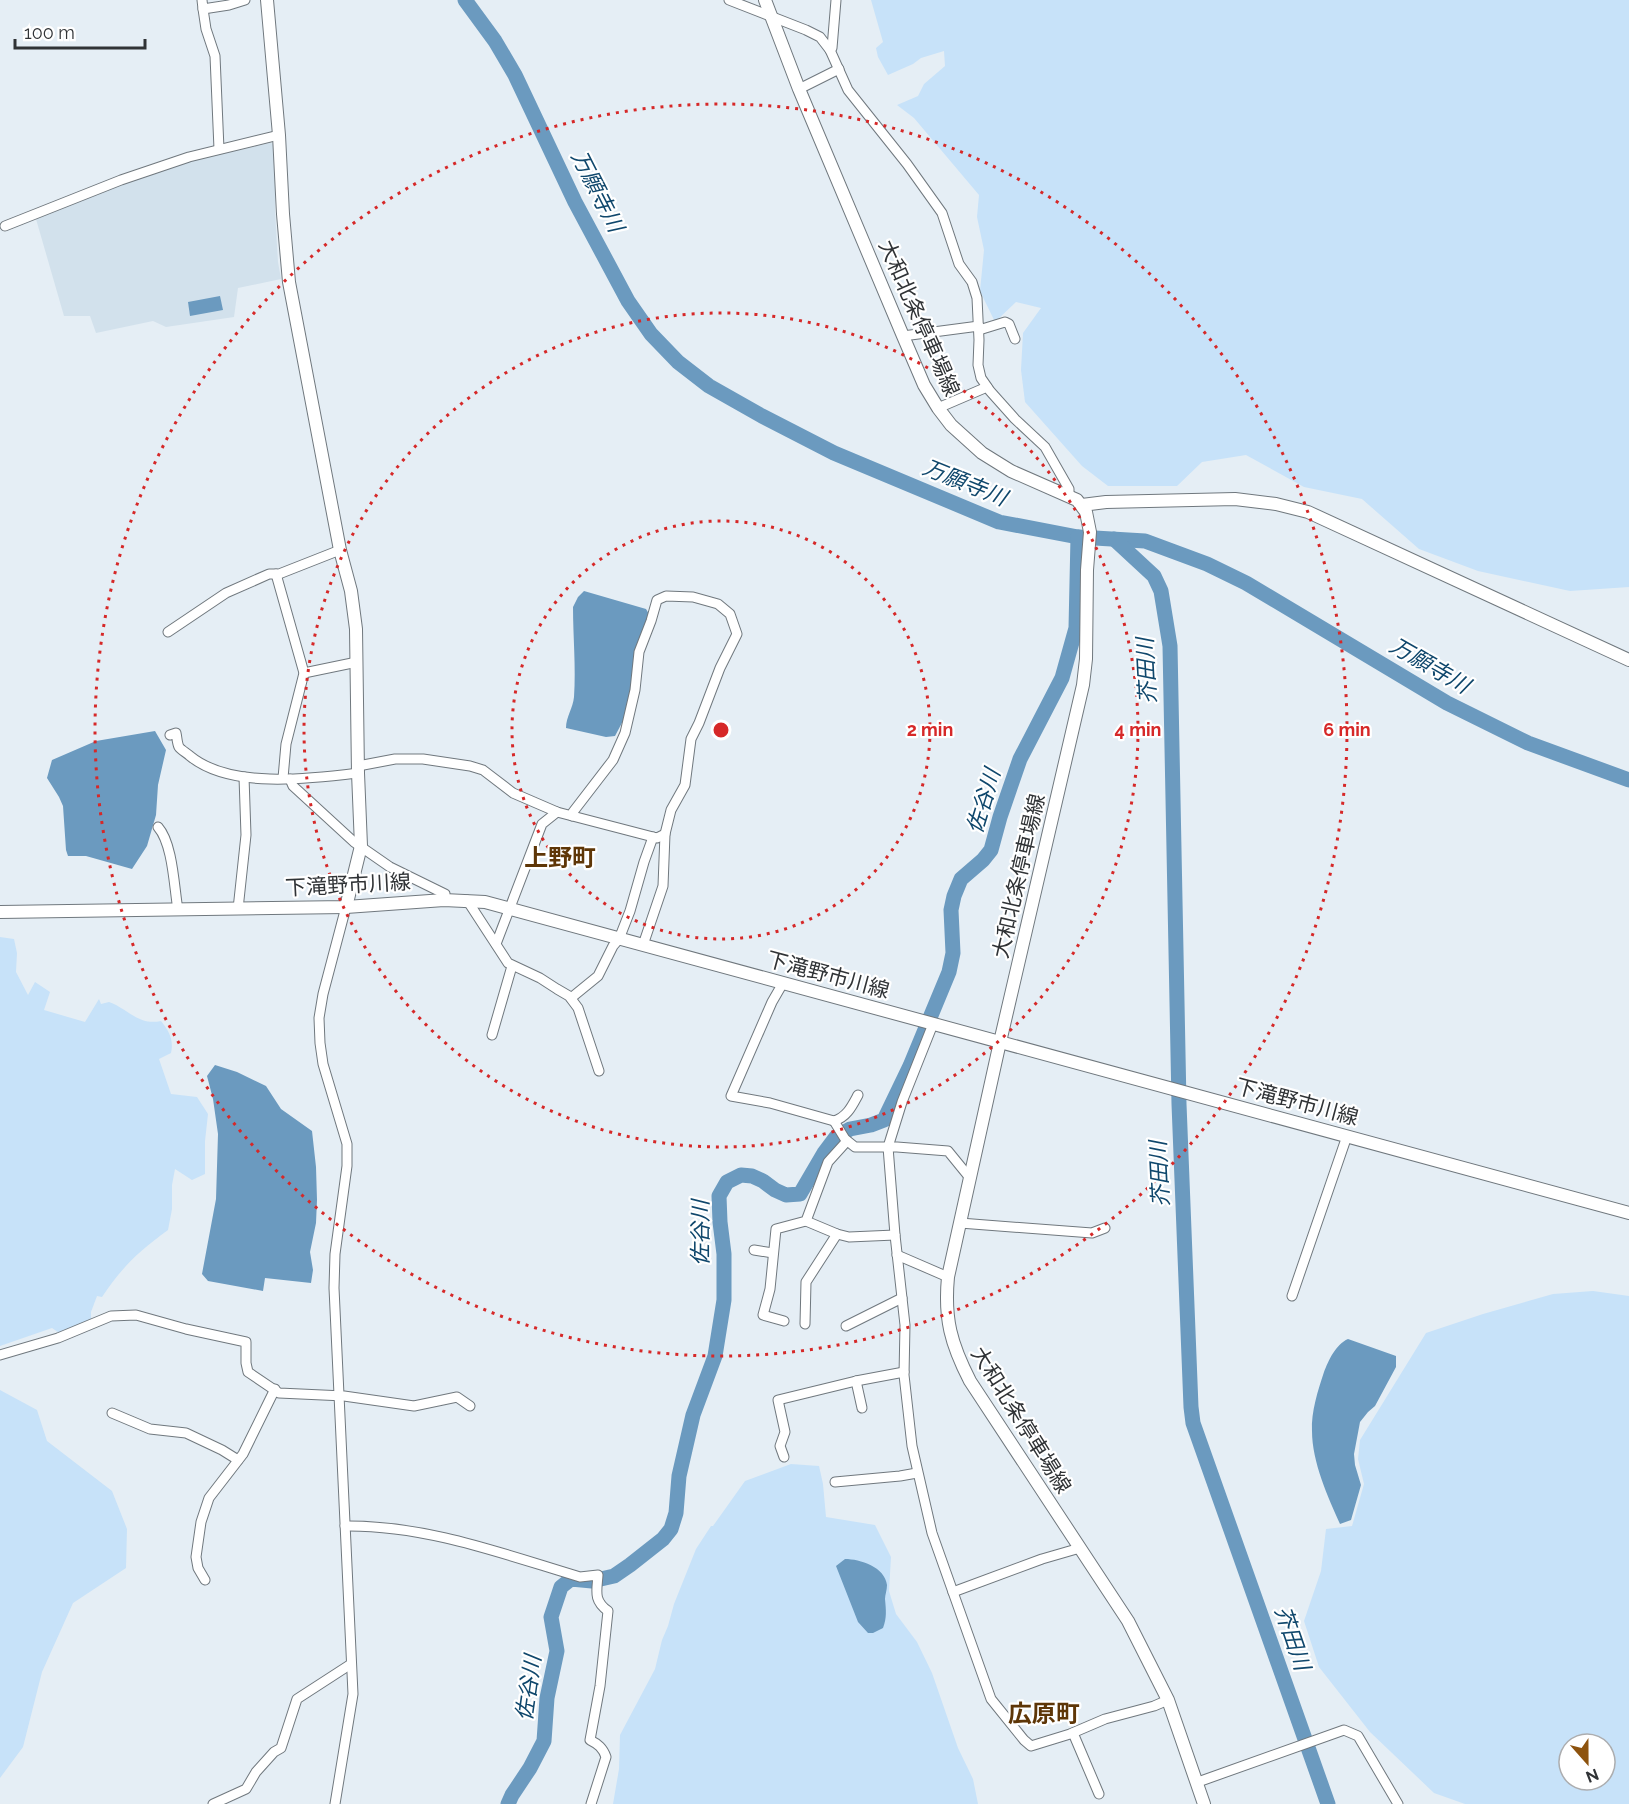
<svg xmlns="http://www.w3.org/2000/svg" width="1629" height="1804" font-family="Raleway,'Noto Sans JP',sans-serif">
<style>
.built{fill:#d2e1ec}
.green{fill:#c7e2f9;fill-rule:evenodd}
.water{fill:#6b9abf}
.lines{fill:none;stroke-linecap:round;stroke-linejoin:round}
.river{stroke:#6b9abf;stroke-width:15}
.street-casing{stroke:#70787e;stroke-width:11}
.secondary-casing{stroke:#70787e;stroke-width:14}
.street{stroke:#fff;stroke-width:9}
.secondary{stroke:#fff;stroke-width:12}
.ring{fill:none;stroke:#d62828;stroke-width:3;stroke-dasharray:3 6}
.labels{text-anchor:middle;stroke-width:4.5;stroke-linejoin:round;paint-order:stroke}
.street-label{font-size:21px;fill:#303336;stroke:#fff}
.water-label{font-size:22px;font-style:italic;fill:#0f476c;stroke:#fff}
.quarter-label{font-size:24px;font-weight:bold;fill:#5e3607;stroke:#fff}
.centre{fill:#d62828;stroke:#fff;stroke-width:3}
.ring-label{font-size:18px;text-anchor:middle;font-weight:bold;fill:#d62828;stroke:#fff;stroke-width:4.5;stroke-linejoin:round;paint-order:stroke}
</style>
<rect width="100%" height="100%" fill="#e5eef5"/>
<path class="built" d="M 270,143 L 275,144 L 275,210 L 278,262 L 281,279 L 238,288 L 234,317 L 166,327 L 153,321 L 96,333 L 90,316 L 64,316 L 36,219 L 96,192 L 199,159 Z"/>
<g class="green">
<path d="M 871,0 L 1629,0 L 1629,587 L 1570,591 L 1478,571 L 1419,549 L 1362,499 L 1304,487 L 1246,455 L 1202,462 L 1177,486 L 1108,486 L 1082,466 L 1025,402 L 1021,370 L 1023,333 L 1041,308 L 1016,302 L 995,322 L 980,291 L 984,250 L 977,217 L 979,195 L 914,118 L 897,105 L 918,96 L 924,84 L 945,66 L 944,51 L 921,58 L 913,64 L 888,75 L 878,57 L 876,48 L 883,42 Z"/>
<path d="M 0,937 L 14,939 L 17,953 L 16,972 L 28,995 L 35,982 L 50,992 L 44,1010 L 85,1022 L 99,999 L 101,1004 L 109,1002 C 127,1008 138,1026 161,1021 C 169,1031 174,1040 171,1053 L 159,1059 L 171,1094 L 197,1097 L 208,1114 L 205,1141 L 205,1174 L 192,1180 L 175,1169 L 172,1185 L 172,1209 L 168,1230 C 139,1251 122,1267 102,1297 L 97,1296 L 91,1312 L 91,1320 L 61,1334 L 52,1328 L 0,1346 Z"/>
<path d="M 1593,1291 L 1629,1296 L 1629,1804 L 1465,1804 L 1434,1793 L 1370,1732 L 1319,1667 L 1304,1621 L 1321,1571 L 1326,1529 L 1352,1526 L 1364,1484 L 1358,1459 L 1360,1440 L 1426,1333 L 1483,1314 L 1553,1294 ZM 1569,1744 L 1605,1744 L 1605,1780 L 1569,1780 Z"/>
<path d="M 0,1390 L 37,1410 L 47,1441 L 112,1491 L 127,1529 L 126,1568 L 73,1603 L 42,1672 L 23,1747 L 0,1778 Z"/>
<path d="M 791,1464 L 819,1466 L 823,1484 L 826,1517 L 875,1525 L 891,1557 L 889,1591 L 896,1614 L 917,1642 L 932,1673 L 958,1748 L 973,1779 L 978,1804 L 613,1804 L 619,1769 L 620,1735 L 655,1669 L 662,1640 L 668,1626 L 674,1604 L 696,1549 L 711,1526 L 713,1526 L 745,1481 Z"/>
</g>
<g class="water">
<path d="M 220,296 L 223,310 L 190,316 L 188,302 Z"/>
<path d="M 584,591 L 646,609 L 649,614 L 635,649 L 632,687 L 624,719 L 615,736 L 606,737 L 566,728 C 566,717 573,708 574,697 C 576,667 573,637 573,607 L 578,597 Z"/>
<path d="M 155,731 L 166,750 L 158,785 L 156,815 L 147,846 L 132,869 L 86,856 L 68,856 L 66,850 L 63,806 L 59,797 L 47,778 L 52,760 L 96,741 Z"/>
<path d="M 215,1065 L 237,1072 L 266,1086 L 281,1109 L 312,1131 L 316,1167 L 317,1200 L 316,1223 L 310,1252 L 313,1270 L 311,1283 L 265,1278 L 263,1291 L 208,1281 L 202,1274 L 216,1199 L 218,1134 L 213,1099 L 207,1076 Z"/>
<path d="M 1348,1339 L 1396,1356 L 1396,1367 L 1375,1406 L 1368,1412 L 1360,1422 L 1354,1454 L 1355,1465 L 1361,1485 L 1351,1520 L 1340,1524 C 1328,1497 1312,1462 1312,1431 C 1311,1412 1318,1390 1324,1372 C 1328,1361 1336,1344 1348,1339 Z"/>
<path d="M 845,1559 C 860,1559 885,1567 887,1585 C 887,1590 885,1595 885,1599 C 886,1610 887,1618 883,1628 L 873,1633 L 868,1633 L 858,1622 L 836,1566 Z"/>
</g>
<g class="lines">
<g class="river">
<path d="M 465,0 L 495,41 L 515,75 L 575,202 L 628,301 L 651,334 L 678,362 L 709,386 L 762,416 L 834,453 L 999,522 L 1078,537 L 1145,541 L 1207,564 L 1246,583 L 1447,703 L 1528,743 L 1629,780"/>
<path d="M 1114,539 L 1154,576 L 1161,591 L 1170,646 L 1179,1104 L 1191,1407 L 1193,1423 L 1328,1804"/>
<path d="M 508,1804 L 512,1795 L 530,1768 L 544,1741 L 547,1698 L 557,1651 L 551,1617 L 561,1587 L 571,1579 L 592,1581 L 614,1576 L 630,1565 L 663,1539 L 671,1529 L 676,1513 L 679,1476 L 693,1415 L 715,1356 L 724,1300 L 724,1254 L 720,1222 L 719,1196 L 727,1182 L 741,1175 L 752,1176 L 763,1181 L 775,1190 L 786,1195 L 800,1194 L 824,1153 L 836,1137 L 850,1129 L 871,1125 L 884,1120 L 910,1066 L 949,972 L 953,953 L 951,910 L 954,896 L 961,879 L 983,860 L 991,850 L 1000,817 L 1020,759 L 1062,678 L 1076,628 L 1078,537"/>
</g>
<g class="street-casing">
<g id="street">
<path d="M 202,0 L 203,9 L 229,5 L 245,0"/>
<path d="M 729,0 L 806,30 L 820,37 L 830,50 L 848,90 L 907,164 L 942,213 L 959,264 L 972,282 L 977,298 L 979,340 L 978,365 L 981,378 L 990,391 L 1015,419 L 1045,447 L 1069,489 L 1069,496"/>
<path d="M 203,9 L 206,29 L 215,56 L 219,149"/>
<path d="M 830,50 L 832,48 L 836,0"/>
<path d="M 799,89 L 839,69"/>
<path d="M 5,226 L 121,180 L 189,157 L 279,135"/>
<path d="M 979,330 L 1005,322 L 1009,324 L 1015,339"/>
<path d="M 903,336 L 979,326"/>
<path d="M 938,408 L 987,387"/>
<path d="M 276,574 L 304,673 L 286,744 L 283,778"/>
<path d="M 168,632 L 226,593 L 269,574 L 279,574 L 340,550"/>
<path d="M 304,673 L 357,662"/>
<path d="M 170,735 L 176,733 C 177,737 177,743 179,747 C 181,750 187,753 190,756 C 230,789 309,779 358,773"/>
<path d="M 358,766 L 395,759 L 423,759 L 470,766 L 483,770 L 513,793 L 557,812 L 657,838 L 665,834"/>
<path d="M 290,779 L 293,786 L 354,842 L 390,867 L 445,894 L 444,900"/>
<path d="M 572,816 L 573,812 L 613,760 L 625,733 L 635,690 L 639,652 L 651,621 L 657,600 L 666,596 L 693,597 L 718,604 L 730,614 L 737,634 L 720,668 L 699,723 L 691,739 L 685,785 L 671,810 L 665,834 L 663,886 L 643,945"/>
<path d="M 158,827 C 173,844 174,887 178,910"/>
<path d="M 467,900 L 508,963 L 540,978 L 557,989 L 569,996 L 578,1008 L 599,1071"/>
<path d="M 238,909 L 246,835 L 244,777"/>
<path d="M 496,944 L 542,824 L 557,812"/>
<path d="M 783,983 L 772,1002 L 731,1096 L 770,1103 L 834,1121 C 847,1117 852,1106 858,1095"/>
<path d="M 571,998 L 598,976 L 613,946 L 619,939 L 630,911 L 644,862 L 653,837"/>
<path d="M 933,1024 L 902,1102 L 888,1147 L 895,1235 L 905,1325 L 904,1375 L 912,1446 L 932,1533 L 991,1699 L 1024,1740 L 1031,1746 L 1070,1734 L 1105,1719 L 1154,1706 L 1168,1700"/>
<path d="M 492,1035 L 512,966"/>
<path d="M 834,1121 L 845,1139 L 855,1147 L 897,1147 L 948,1151 L 970,1178"/>
<path d="M 806,1221 L 837,1234 L 849,1237 L 895,1235"/>
<path d="M 960,1223 L 1092,1233 L 1105,1228"/>
<path d="M 754,1250 L 773,1253"/>
<path d="M 897,1255 L 948,1277"/>
<path d="M 1292,1296 L 1347,1136"/>
<path d="M 784,1321 L 763,1315 L 770,1289 L 776,1229 L 806,1221 L 828,1162 L 847,1141"/>
<path d="M 805,1324 L 806,1282 L 837,1234"/>
<path d="M 846,1326 L 902,1298"/>
<path d="M 0,1355 L 58,1338 L 111,1316 L 136,1315 L 186,1329 L 246,1342 L 246,1363 L 248,1372 L 279,1393 L 344,1396 L 414,1406 L 457,1397 L 470,1406"/>
<path d="M 856,1381 L 862,1408"/>
<path d="M 112,1413 L 150,1429 L 186,1433 L 222,1450 L 238,1460"/>
<path d="M 784,1457 L 780,1446 L 785,1432 L 778,1400 L 856,1381 L 904,1372"/>
<path d="M 835,1482 L 900,1476 L 917,1473"/>
<path d="M 345,1526 C 426,1525 503,1554 580,1577 L 598,1575 C 597,1591 593,1600 608,1611 L 600,1686 L 590,1740 C 598,1744 603,1748 606,1757 L 591,1804"/>
<path d="M 205,1580 L 198,1568 L 196,1557 L 201,1522 L 209,1498 L 243,1454 L 275,1389"/>
<path d="M 953,1592 L 1042,1559 L 1080,1548"/>
<path d="M 1073,1733 L 1099,1794"/>
<path d="M 1198,1782 L 1344,1730 L 1358,1736 L 1398,1804"/>
<path d="M 213,1804 L 246,1789 L 256,1772 L 274,1752 L 281,1748 L 297,1699 L 351,1664"/>
<path d="M 335,1804 L 353,1694 L 334,1288 L 335,1254 L 347,1166 L 347,1144 L 323,1064 L 320,1043 L 319,1018 L 323,994 L 346,907"/>
</g>
</g>
<g class="secondary-casing">
<g id="secondary">
<path d="M 267,0 L 279,135 L 283,214 L 289,282 L 340,550 L 351,591 L 356,629 L 358,773 L 361,846 L 346,907"/>
<path d="M 765,0 L 799,89 L 903,336 L 924,385 L 938,408 L 951,425 L 982,453 L 1011,471 L 1077,500 L 1086,512 L 1090,532 L 1087,570 L 1086,659 L 1083,685 L 1000,1042 L 948,1277 C 944,1319 951,1344 970,1381 L 1128,1621 L 1168,1700 L 1204,1804"/>
<path d="M 1082,505 L 1106,502 L 1235,499 L 1276,504 L 1308,512 L 1629,660"/>
<path d="M 0,912 L 346,907 L 444,900 L 485,902 L 1629,1213"/>
</g>
</g>
<use href="#street" class="street"/>
<use href="#secondary" class="secondary"/>
</g>
<g class="ring">
<circle cx="721" cy="730" r="209"/>
<circle cx="721" cy="730" r="417"/>
<circle cx="721" cy="730" r="626"/>
</g>
<g class="labels">
<g class="street-label">
<text transform="translate(919 318) rotate(66)" y="7">大和北条停車場線</text>
<text transform="translate(1019 876) rotate(-77)" y="7">大和北条停車場線</text>
<text transform="translate(348 885) rotate(-3)" y="7">下滝野市川線</text>
<text transform="translate(828 975) rotate(15)" y="7">下滝野市川線</text>
<text transform="translate(1297 1102) rotate(15)" y="7">下滝野市川線</text>
<text transform="translate(1021 1420) rotate(58)" y="7">大和北条停車場線</text>
</g>
<g class="water-label">
<text transform="translate(598 191) rotate(63)" y="8">万願寺川</text>
<text transform="translate(965 482) rotate(22)" y="8">万願寺川</text>
<text transform="translate(1430 665) rotate(30)" y="8">万願寺川</text>
<text transform="translate(1146 671) rotate(-93)" y="8">芥田川</text>
<text transform="translate(983 801) rotate(-73)" y="8">佐谷川</text>
<text transform="translate(1159 1174) rotate(-93)" y="8">芥田川</text>
<text transform="translate(700 1233) rotate(-90)" y="8">佐谷川</text>
<text transform="translate(1293 1638) rotate(71)" y="8">芥田川</text>
<text transform="translate(528 1688) rotate(-82)" y="8">佐谷川</text>
</g>
<g class="quarter-label">
<text x="560" y="866">上野町</text>
<text x="1044" y="1722">広原町</text>
</g>
</g>
<circle cx="721" cy="730" r="9" class="centre"/>
<g class="ring-label">
<text x="930" y="736">2 min</text>
<text x="1138" y="736">4 min</text>
<text x="1347" y="736">6 min</text>
</g>
<g transform="translate(1587 1762) rotate(159)"><circle r="28" fill="#ffffff" stroke="#acadaf" stroke-width="1.5"/>
<path d="M0-4.5L10 22L0 15L-10 22Z" fill="#8d530e"/>
<text y="-9" font-size="16" font-weight="bold" text-anchor="middle" fill="#303336">N</text>
</g>
<path d="M15 39v9h130v-9" fill="none" stroke="#303336" stroke-width="3"/>
<text x="24" y="39" font-size="18" fill="#303336" stroke="#ffffff" stroke-width="4.5" paint-order="stroke">100 m</text>
</svg>
